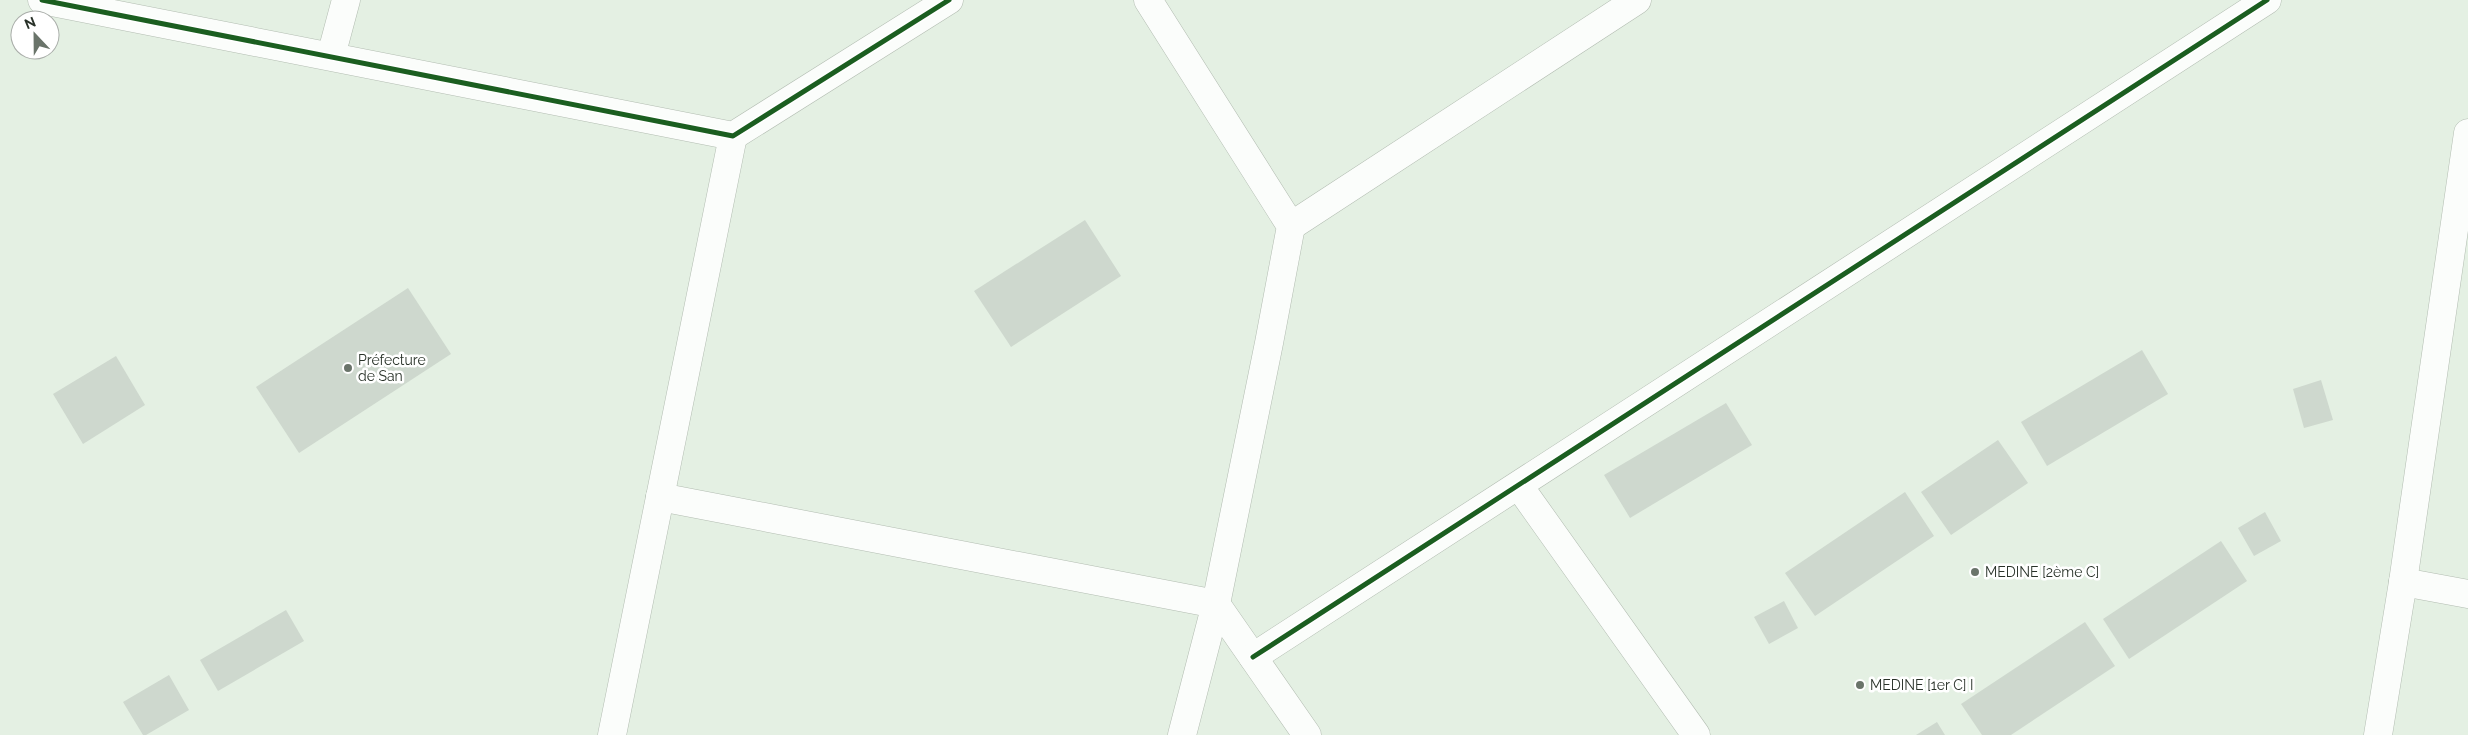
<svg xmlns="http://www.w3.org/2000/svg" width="2468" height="735" font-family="Raleway,sans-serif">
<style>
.building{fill:#ced8ce}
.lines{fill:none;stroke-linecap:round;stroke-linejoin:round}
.minor-casing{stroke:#b2bcb1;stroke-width:29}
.minor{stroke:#fbfdfb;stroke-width:28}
.cycleway-casing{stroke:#fff;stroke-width:8}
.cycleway{stroke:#1b5e20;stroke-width:5}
.poi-dot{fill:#6a746a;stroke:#fff;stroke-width:2}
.labels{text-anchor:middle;stroke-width:5;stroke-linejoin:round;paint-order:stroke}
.poi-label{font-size:14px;fill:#293229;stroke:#fff;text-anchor:start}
</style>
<rect width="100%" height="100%" fill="#e4f0e3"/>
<g class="building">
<path d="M 1085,220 L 1121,276 L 1011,347 L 974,291 Z"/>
<path d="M 408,288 L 451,354 L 299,453 L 256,387 Z"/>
<path d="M 2142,350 L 2168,394 L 2047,466 L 2021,422 Z"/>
<path d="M 116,356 L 145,405 L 83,444 L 53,394 Z"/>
<path d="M 2321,380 L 2333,420 L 2304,428 L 2293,389 Z"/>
<path d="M 1726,403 L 1752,445 L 1630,518 L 1604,475 Z"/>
<path d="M 1998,440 L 2028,483 L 1951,535 L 1921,492 Z"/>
<path d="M 1905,492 L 1934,536 L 1815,616 L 1785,573 Z"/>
<path d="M 2265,512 L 2281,541 L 2254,556 L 2238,528 Z"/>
<path d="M 2221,541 L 2247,581 L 2129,659 L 2103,619 Z"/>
<path d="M 1784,601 L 1798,628 L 1769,644 L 1754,617 Z"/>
<path d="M 286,610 L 304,641 L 218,691 L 200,660 Z"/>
<path d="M 2085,622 L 2115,666 L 2011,735 L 1982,735 L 1961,704 Z"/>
<path d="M 169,675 L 189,710 L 146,735 L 143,735 L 123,702 Z"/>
<path d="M 1937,722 L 1945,735 L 1916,735 Z"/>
</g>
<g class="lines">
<g class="minor-casing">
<g id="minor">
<path d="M 42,0 L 733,136 L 949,0"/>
<path d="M 1148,0 L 1291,226 L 1269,343 L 1216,604 L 1182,735"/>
<path d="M 331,56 L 346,0"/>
<path d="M 1291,226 L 1637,0"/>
<path d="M 1519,486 L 1696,735"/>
<path d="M 660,497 L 1216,604 L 1307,735"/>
<path d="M 2403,582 L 2468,594"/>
<path d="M 1253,657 L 2267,0"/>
<path d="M 612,735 L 733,136"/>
<path d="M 2378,735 L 2403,582 L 2468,133"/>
</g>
</g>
<use href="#minor" class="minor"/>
<g class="cycleway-casing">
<g id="cycleway">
<path d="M 42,0 L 733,136 L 949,0"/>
<path d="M 1253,657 L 2267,0"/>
</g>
</g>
<use href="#cycleway" class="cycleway"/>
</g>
<g class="poi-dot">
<circle cx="348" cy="368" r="5"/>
<circle cx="1975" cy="572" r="5"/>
<circle cx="1860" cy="685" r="5"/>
</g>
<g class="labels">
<g class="poi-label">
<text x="358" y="365">Préfecture<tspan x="358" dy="16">de San</tspan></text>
<text x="1985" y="577">MEDINE [2ème C]</text>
<text x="1870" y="690">MEDINE [1er C] I</text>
</g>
</g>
<g transform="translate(35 35) rotate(338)"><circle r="24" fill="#ffffff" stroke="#a9ada9"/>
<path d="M0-4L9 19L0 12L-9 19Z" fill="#6a746a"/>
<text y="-8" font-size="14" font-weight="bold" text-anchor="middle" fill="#293229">N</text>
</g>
</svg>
